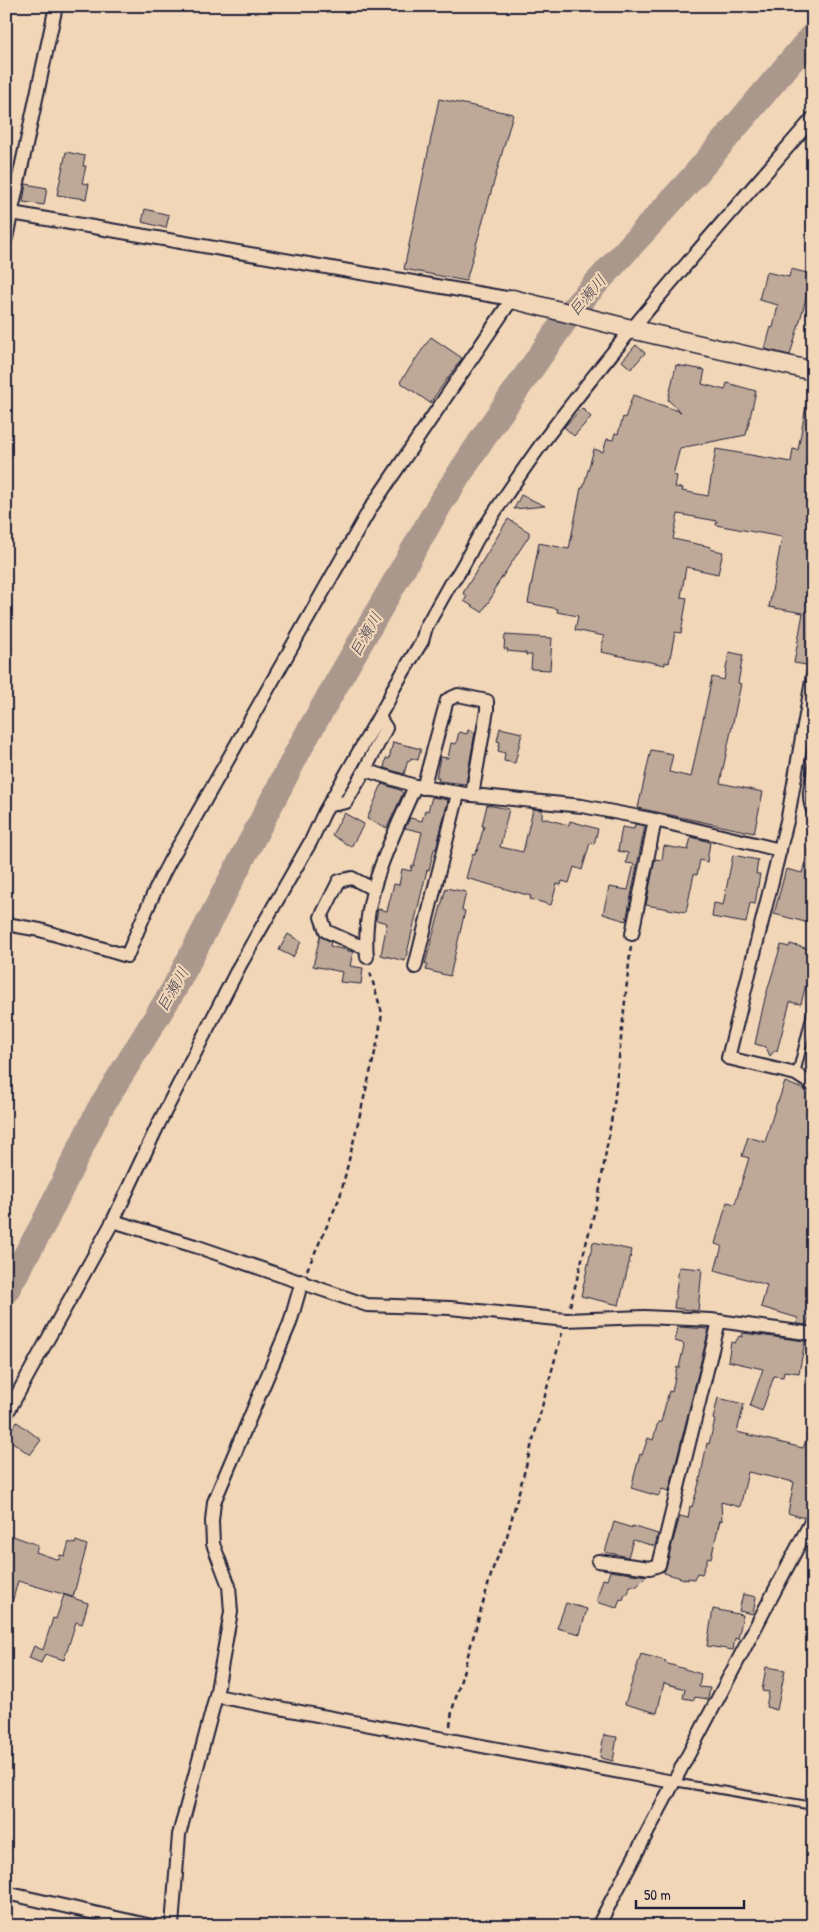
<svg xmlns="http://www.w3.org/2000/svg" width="819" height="1932" font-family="'Patrick Hand','Klee One',sans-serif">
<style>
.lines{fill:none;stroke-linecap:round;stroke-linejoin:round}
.river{stroke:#aa988d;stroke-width:26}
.building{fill:#bea999;stroke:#22223b}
.lane-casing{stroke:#22223b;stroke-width:10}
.street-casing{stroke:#22223b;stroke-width:16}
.secondary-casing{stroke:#22223b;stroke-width:21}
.path{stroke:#22223b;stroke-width:2.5;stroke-dasharray:5 4;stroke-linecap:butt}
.lane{stroke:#f1d6b8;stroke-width:6}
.street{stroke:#f1d6b8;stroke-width:12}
.secondary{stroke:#f1d6b8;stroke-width:18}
.labels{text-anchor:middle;stroke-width:4.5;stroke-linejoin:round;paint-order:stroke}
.water-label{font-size:16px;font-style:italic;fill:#4b4554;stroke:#f1d6b8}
</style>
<rect width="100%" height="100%" fill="#f1d6b8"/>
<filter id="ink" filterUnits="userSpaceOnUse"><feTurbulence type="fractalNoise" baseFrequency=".02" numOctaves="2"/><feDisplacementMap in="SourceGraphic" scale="10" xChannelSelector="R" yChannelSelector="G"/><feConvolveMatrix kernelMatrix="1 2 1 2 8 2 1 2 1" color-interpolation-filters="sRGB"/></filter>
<g filter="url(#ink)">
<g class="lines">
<path class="river" d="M 6,1291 L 44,1223 L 99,1110 L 174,989 L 303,742 L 441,502 L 491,426 L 572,310 L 694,176 L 813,35"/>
</g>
<g class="building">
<path d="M 439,99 L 513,114 L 466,281 L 404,269 Z"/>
<path d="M 66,152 L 85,156 L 83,166 L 86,166 L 82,183 L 89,184 L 86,199 L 57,195 Z"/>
<path d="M 26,184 L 47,188 L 44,205 L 23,202 Z"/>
<path d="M 145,209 L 169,215 L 166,228 L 142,222 Z"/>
<path d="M 791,269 L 811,274 L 804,306 L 790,355 L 765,349 L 771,327 L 773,328 L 778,305 L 759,300 L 766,272 L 789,277 Z"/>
<path d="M 431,337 L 462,358 L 430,403 L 400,382 Z"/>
<path d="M 636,345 L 645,353 L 631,369 L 622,361 Z"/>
<path d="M 676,365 L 705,370 L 702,384 L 725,390 L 727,383 L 756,391 L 746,435 L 680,448 L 673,475 L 677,476 L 675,487 L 683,488 L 682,491 L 708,496 L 716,449 L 791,462 L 793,449 L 798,450 L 807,400 L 813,401 L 813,630 L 807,665 L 794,663 L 803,613 L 769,607 L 782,537 L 716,525 L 717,521 L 678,514 L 673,539 L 711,547 L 710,549 L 723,552 L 718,574 L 686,567 L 681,597 L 687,598 L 681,633 L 675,632 L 669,663 L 665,662 L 665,665 L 601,652 L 604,636 L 575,630 L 578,616 L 557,612 L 558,609 L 528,603 L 539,543 L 569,549 L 581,488 L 583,488 L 594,449 L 603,452 L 607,439 L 613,440 L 615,433 L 618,434 L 623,417 L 625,418 L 633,395 L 681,412 L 668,400 Z"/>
<path d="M 582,408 L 591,417 L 574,436 L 564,427 Z"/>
<path d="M 521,495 L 545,506 L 514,509 Z"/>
<path d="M 508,519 L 529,532 L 529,536 L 493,591 L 495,592 L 482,612 L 464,601 L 467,596 L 463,593 Z"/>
<path d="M 505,635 L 552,638 L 550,670 L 531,669 L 532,655 L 526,655 L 526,653 L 507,651 L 508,649 L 504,649 Z"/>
<path d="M 729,652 L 743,655 L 738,683 L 741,684 L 720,783 L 763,792 L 754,833 L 638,808 L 651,750 L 673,754 L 669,772 L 691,777 L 712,677 L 724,680 Z"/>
<path d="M 500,728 L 522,733 L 515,763 L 504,761 L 505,753 L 498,751 L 500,742 L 497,741 Z"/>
<path d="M 468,730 L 475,732 L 466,784 L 438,781 L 439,778 L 436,778 L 440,757 L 448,758 L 451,743 L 456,744 L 459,732 L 467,734 Z"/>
<path d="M 393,742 L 421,749 L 418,760 L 411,758 L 410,761 L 408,760 L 404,774 L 384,768 L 386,758 L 389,759 Z"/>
<path d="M 382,784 L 400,790 L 403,793 L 387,828 L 367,819 Z"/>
<path d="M 432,797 L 448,800 L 436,849 L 434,849 L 429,870 L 427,870 L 405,961 L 381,955 L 387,923 L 376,920 L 378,909 L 387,911 L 394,884 L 399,885 L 402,869 L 411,871 L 412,865 L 414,866 L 422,832 L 405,828 L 410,818 L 422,821 L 425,810 L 428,811 Z"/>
<path d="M 487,805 L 509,809 L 500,847 L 523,852 L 533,809 L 542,810 L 542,818 L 569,825 L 570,821 L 598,829 L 594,844 L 590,843 L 582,870 L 574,867 L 569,883 L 562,881 L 561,885 L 557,884 L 551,905 L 530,899 L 531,896 L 466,878 L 473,853 L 475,854 L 476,850 L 477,851 L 484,826 L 482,826 Z"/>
<path d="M 344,813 L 364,824 L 351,847 L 332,835 Z"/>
<path d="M 635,824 L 645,826 L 626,921 L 603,914 L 609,887 L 628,890 L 634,864 L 626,863 L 628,853 L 618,851 L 622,827 L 634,829 Z"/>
<path d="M 691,837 L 710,842 L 707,862 L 700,860 L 697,875 L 694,874 L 686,912 L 646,905 L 655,859 L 662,860 L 664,846 L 688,850 Z"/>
<path d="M 809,848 L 813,849 L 813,924 L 774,914 L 786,869 L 802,873 Z"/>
<path d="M 733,855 L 758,860 L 756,874 L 760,874 L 755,904 L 750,903 L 746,923 L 712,917 L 714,903 L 723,905 Z"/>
<path d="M 446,888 L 466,892 L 462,910 L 465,911 L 450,976 L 426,970 L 428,964 L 425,964 Z"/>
<path d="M 288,934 L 301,942 L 293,957 L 279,950 Z"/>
<path d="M 320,936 L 331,942 L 330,946 L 353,952 L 350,966 L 363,968 L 361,984 L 340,982 L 342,972 L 313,966 Z"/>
<path d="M 790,944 L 813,950 L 813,956 L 801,1004 L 790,1002 L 777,1051 L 775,1050 L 770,1056 L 766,1047 L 755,1044 L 765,998 L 781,945 L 789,947 Z"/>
<path d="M 785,1082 L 813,1093 L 813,1302 L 807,1325 L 797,1324 L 798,1318 L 761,1307 L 767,1285 L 715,1270 L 722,1246 L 715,1244 L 727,1202 L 735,1204 L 749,1158 L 742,1156 L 748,1137 L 765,1142 L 777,1102 L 778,1102 Z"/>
<path d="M 593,1242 L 632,1250 L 619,1305 L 581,1296 Z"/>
<path d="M 679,1267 L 702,1269 L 698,1311 L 674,1308 Z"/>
<path d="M 678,1327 L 709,1329 L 669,1491 L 662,1489 L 658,1496 L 631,1488 L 640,1454 L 642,1455 L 648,1438 L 653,1440 L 658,1422 L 661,1422 L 669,1391 L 672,1392 L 677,1367 L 679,1368 L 684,1345 L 682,1343 L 675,1341 Z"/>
<path d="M 743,1333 L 805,1341 L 799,1373 L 784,1371 L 783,1377 L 774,1376 L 762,1411 L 750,1406 L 763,1369 L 728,1361 L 731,1342 L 735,1343 L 739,1336 L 742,1337 Z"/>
<path d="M 718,1398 L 744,1404 L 737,1432 L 803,1448 L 813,1424 L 813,1501 L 804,1518 L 788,1513 L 794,1482 L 748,1472 L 740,1507 L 721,1502 L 722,1521 L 720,1520 L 711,1558 L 708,1557 L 702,1574 L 697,1573 L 694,1579 L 688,1578 L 688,1580 L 664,1573 L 680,1516 L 688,1518 L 690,1506 L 692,1507 L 700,1480 L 707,1443 L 709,1444 L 715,1420 L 713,1419 Z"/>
<path d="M 17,1422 L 41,1440 L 30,1455 L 6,1437 Z"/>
<path d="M 614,1522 L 632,1528 L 632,1526 L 658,1534 L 655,1546 L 633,1540 L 628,1557 L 605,1552 Z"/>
<path d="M 13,1536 L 38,1545 L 36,1552 L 59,1560 L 60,1555 L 65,1556 L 69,1542 L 75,1544 L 76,1541 L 87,1545 L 73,1597 L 18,1581 L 10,1610 L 6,1610 L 6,1557 Z"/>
<path d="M 610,1571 L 647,1576 L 637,1586 L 630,1586 L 628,1594 L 625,1594 L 623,1600 L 620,1599 L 617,1608 L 596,1602 L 603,1579 L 607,1580 Z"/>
<path d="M 743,1594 L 756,1597 L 753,1614 L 739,1611 Z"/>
<path d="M 64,1595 L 88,1603 L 82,1624 L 76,1622 L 64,1660 L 45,1654 L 41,1663 L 29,1658 L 34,1646 L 43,1650 L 53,1618 L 56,1619 Z"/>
<path d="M 566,1603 L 587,1609 L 580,1634 L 557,1628 Z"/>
<path d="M 713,1609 L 743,1615 L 738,1639 L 735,1638 L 733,1650 L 707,1646 Z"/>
<path d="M 641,1654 L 666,1661 L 665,1663 L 701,1674 L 699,1687 L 710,1688 L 708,1699 L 695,1697 L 694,1700 L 683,1698 L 685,1689 L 664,1683 L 657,1713 L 625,1704 Z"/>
<path d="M 766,1667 L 785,1670 L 777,1710 L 766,1707 L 769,1692 L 762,1691 Z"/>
<path d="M 604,1735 L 617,1737 L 613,1761 L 601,1758 L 600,1756 Z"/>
</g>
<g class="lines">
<g class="lane-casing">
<g id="lane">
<path d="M 813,761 C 810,778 801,800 813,815"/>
<path d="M 796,1074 L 813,1005"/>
<path d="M 674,1782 L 813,1806"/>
</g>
</g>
<g class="street-casing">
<g id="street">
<path d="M 6,212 L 512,299 L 370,509 L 184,837 C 160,874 144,916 127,956 L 40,930 L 6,924"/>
<path d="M 6,238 L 56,6"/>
<path d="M 813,675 L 788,817 L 728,1058 L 796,1074 L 813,1085"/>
<path d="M 365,770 L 386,728 L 379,717"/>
<path d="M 423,788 L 447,700 L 458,695 L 487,701 L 487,710 L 472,795"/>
<path d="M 329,805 L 346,802 L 365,770 L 415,786 L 472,795 L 582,806 L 655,820 L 780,850"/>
<path d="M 632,934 L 655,820"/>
<path d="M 366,947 L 355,944 L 326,931 L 321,917 L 339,881 L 352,878 L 373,889"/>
<path d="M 367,957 C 361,895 391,842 415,786"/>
<path d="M 415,967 L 458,794"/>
<path d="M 113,1221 L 198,1247 L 367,1305 L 450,1308 L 566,1320 L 644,1317 L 711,1320 L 813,1334"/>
<path d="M 6,1415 L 113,1221 L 159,1123 L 240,965 L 311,841 L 324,813 L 389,699 L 393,689 L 422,641 L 426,627 L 450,584 C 459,577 472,547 479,536 C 501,502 524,468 548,435 C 631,325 723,222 813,118"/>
<path d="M 598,1561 L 650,1568 L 659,1565 L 719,1321"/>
<path d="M 216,1696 L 231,1612 L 229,1586 L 213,1544 L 212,1521 L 214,1502 L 290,1323 L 302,1281"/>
<path d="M 6,1893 L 152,1926"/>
<path d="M 172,1926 L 179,1835 L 216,1696 L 673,1782"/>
<path d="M 598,1926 L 813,1518"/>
</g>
</g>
<g class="secondary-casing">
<path id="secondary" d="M 512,299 L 631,329 L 813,371"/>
</g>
<g class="path">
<path d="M 307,1270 L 340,1197 L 378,1040 L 382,1013 L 369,969"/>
<path d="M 570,1306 L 599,1194 L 614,1104 L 631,945"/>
<path d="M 450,1726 L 452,1711 L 493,1568 L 507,1536 L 562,1333"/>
</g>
<use href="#lane" class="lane"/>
<use href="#street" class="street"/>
<use href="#secondary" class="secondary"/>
</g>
</g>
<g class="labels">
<g class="water-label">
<text transform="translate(587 295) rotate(-49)" y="6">巨瀬川</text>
<text transform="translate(365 634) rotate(-60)" y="6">巨瀬川</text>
<text transform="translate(172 989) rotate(-60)" y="6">巨瀬川</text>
</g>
</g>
<rect width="819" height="1932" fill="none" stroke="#f1d6b8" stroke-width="25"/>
<rect x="12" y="12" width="794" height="1907" fill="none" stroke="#22223b" stroke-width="2" filter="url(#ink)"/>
<path d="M636 1900v8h108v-8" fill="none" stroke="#22223b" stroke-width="2.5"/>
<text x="644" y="1900" font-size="15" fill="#22223b" stroke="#f1d6b8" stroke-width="4" paint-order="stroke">50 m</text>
</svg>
